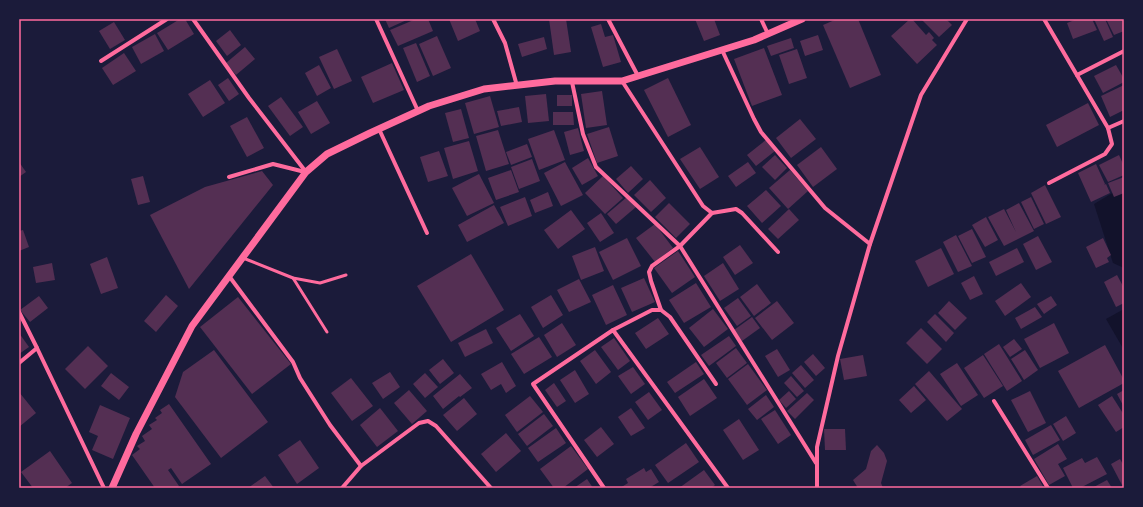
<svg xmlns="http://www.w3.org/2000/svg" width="1143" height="507" font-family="'Archivo Narrow',sans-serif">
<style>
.water{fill:#12122b}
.building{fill:#542f53}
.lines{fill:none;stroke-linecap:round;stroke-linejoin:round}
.service{stroke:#ff6b9d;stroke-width:3}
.minor{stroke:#ff6b9d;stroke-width:4}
.tertiary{stroke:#ff6b9d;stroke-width:7}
.neatline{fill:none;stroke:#ff6b9d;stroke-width:1.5}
</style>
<rect width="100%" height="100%" fill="#1b1b3a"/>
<g class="water">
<path d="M 1124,186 L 1124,268 L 1113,263 L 1094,204 Z"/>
<path d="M 1124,309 L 1124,350 L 1106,319 Z"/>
</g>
<g class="building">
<path d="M 180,19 L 185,19 L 194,34 L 168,50 L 157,33 Z"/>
<path d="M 385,19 L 409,19 L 389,28 Z"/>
<path d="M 416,19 L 428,19 L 433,31 L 398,46 L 390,30 Z"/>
<path d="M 449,19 L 475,19 L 480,31 L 458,41 Z"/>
<path d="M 549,19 L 566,19 L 571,52 L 554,55 Z"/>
<path d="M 695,19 L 714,19 L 720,35 L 704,41 Z"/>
<path d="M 837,19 L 858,19 L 881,75 L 850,88 L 823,25 Z"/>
<path d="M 910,19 L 912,19 L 926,35 L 929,32 L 934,38 L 932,40 L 937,45 L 917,64 L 891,36 Z"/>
<path d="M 921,19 L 946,19 L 952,25 L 939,37 Z"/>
<path d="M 1077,19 L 1092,19 L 1097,30 L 1073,39 L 1067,23 Z"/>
<path d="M 1094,19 L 1105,19 L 1113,37 L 1104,41 Z"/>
<path d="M 1106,19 L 1123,19 L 1124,31 L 1114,35 Z"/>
<path d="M 114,22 L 125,40 L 110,49 L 99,31 Z"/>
<path d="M 601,24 L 605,37 L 613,35 L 621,62 L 603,67 L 591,27 Z"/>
<path d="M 230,30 L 241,45 L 227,56 L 216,41 Z"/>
<path d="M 155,34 L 164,51 L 141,64 L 132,47 Z"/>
<path d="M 818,35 L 823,50 L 805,56 L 800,41 Z"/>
<path d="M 437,36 L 451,68 L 433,76 L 419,44 Z"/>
<path d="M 544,37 L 547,49 L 522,57 L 518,44 Z"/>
<path d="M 791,38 L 794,48 L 771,56 L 767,46 Z"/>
<path d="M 416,43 L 430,76 L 417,82 L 403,48 Z"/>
<path d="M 245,47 L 255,59 L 236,75 L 226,63 Z"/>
<path d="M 764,48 L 782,95 L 752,106 L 734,59 Z"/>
<path d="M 337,49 L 352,81 L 334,89 L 319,57 Z"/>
<path d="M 797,49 L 807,78 L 789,84 L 779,55 Z"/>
<path d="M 124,53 L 136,71 L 113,85 L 102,68 Z"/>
<path d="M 392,63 L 404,90 L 373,103 L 361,77 Z"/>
<path d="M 319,65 L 331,88 L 317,96 L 305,73 Z"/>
<path d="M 1116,65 L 1124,79 L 1124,82 L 1103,93 L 1094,76 Z"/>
<path d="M 228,78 L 239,94 L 229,101 L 218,85 Z"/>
<path d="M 668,78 L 691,125 L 668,137 L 644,90 Z"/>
<path d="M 210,80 L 225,103 L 203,117 L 188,94 Z"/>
<path d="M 1124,85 L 1124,110 L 1110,117 L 1101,96 Z"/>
<path d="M 602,91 L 607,125 L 586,128 L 581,94 Z"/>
<path d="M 546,94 L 549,121 L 528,123 L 525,96 Z"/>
<rect x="557" y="95" width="15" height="11"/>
<path d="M 490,96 L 499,127 L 474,134 L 465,103 Z"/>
<path d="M 281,97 L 303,127 L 290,136 L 268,106 Z"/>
<path d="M 317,101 L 330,123 L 311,134 L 298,112 Z"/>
<path d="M 1088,103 L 1099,125 L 1057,147 L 1046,125 Z"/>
<path d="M 519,107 L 522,122 L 501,126 L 497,111 Z"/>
<path d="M 461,109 L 469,138 L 453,142 L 445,113 Z"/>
<path d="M 553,112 L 573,112 L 574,125 L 553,125 Z"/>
<path d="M 247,117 L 264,148 L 247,157 L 230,126 Z"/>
<path d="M 800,119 L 816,139 L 791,158 L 776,138 Z"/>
<path d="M 609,127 L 618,156 L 597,163 L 587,134 Z"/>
<path d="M 578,128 L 584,151 L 570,155 L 564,132 Z"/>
<path d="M 498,130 L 509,164 L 486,171 L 476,136 Z"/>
<path d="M 554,130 L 565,160 L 539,170 L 528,139 Z"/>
<path d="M 767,139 L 775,151 L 756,166 L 747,155 Z"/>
<path d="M 469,141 L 478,171 L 453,179 L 444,148 Z"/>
<path d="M 527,144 L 532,157 L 511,165 L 506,152 Z"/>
<path d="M 700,147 L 719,177 L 700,189 L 680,159 Z"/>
<path d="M 821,147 L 837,169 L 813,187 L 797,165 Z"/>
<path d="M 439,151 L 448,176 L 428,182 L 420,157 Z"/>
<path d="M 775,155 L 787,168 L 775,180 L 762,167 Z"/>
<path d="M 1119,155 L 1124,166 L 1124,175 L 1108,182 L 1099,165 Z"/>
<path d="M 588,158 L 598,176 L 582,185 L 572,168 Z"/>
<path d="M 532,159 L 540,181 L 519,189 L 511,167 Z"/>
<path d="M 19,162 L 26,172 L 19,177 Z"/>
<path d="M 565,162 L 583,195 L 561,206 L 544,173 Z"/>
<path d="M 748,162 L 756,173 L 736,187 L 728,176 Z"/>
<path d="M 1096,164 L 1105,184 L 1104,185 L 1106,184 L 1110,193 L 1091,202 L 1078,173 Z"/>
<path d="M 631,166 L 643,179 L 628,193 L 616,179 Z"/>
<path d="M 511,170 L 519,192 L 496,200 L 488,178 Z"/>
<path d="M 790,170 L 808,191 L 788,209 L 769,188 Z"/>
<path d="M 262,171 L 273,185 L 189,289 L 150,215 L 205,187 Z"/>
<path d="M 479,174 L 494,203 L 467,216 L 452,188 Z"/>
<path d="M 143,176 L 150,202 L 138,205 L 131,179 Z"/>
<path d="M 603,176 L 623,198 L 605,214 L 585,193 Z"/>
<path d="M 1124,177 L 1124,193 L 1114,197 L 1108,183 Z"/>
<path d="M 650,180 L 666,198 L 651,212 L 634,195 Z"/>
<path d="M 1045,185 L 1061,217 L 1046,224 L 1031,193 Z"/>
<path d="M 766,190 L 781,206 L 762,223 L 747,206 Z"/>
<path d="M 548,192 L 553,206 L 535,213 L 530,200 Z"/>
<path d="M 525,197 L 532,216 L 508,226 L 500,207 Z"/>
<path d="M 627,197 L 636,207 L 616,224 L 607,214 Z"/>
<path d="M 1031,197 L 1044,224 L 1034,229 L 1021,202 Z"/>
<path d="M 669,203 L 690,224 L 676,238 L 655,217 Z"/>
<path d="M 1019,203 L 1034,231 L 1004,246 L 988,217 L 1004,209 L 1016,232 L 1006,210 Z"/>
<path d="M 494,205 L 504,223 L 467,242 L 458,225 Z"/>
<path d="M 789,209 L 799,220 L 778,239 L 768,229 Z"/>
<path d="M 571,210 L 585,229 L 558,249 L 544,230 Z"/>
<path d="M 601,213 L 614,233 L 600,242 L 587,223 Z"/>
<path d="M 986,217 L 998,240 L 985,247 L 972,225 Z"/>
<path d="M 655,224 L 673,248 L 655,262 L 636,238 Z"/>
<path d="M 972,229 L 986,257 L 972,263 L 958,236 Z"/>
<path d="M 23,230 L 29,247 L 19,251 L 19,231 Z"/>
<path d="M 956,235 L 972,266 L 958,272 L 943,242 Z"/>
<path d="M 1038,236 L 1052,262 L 1036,270 L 1023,244 Z"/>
<path d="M 627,238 L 641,266 L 613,280 L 599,252 Z"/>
<path d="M 1103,238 L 1111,255 L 1107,258 L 1109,262 L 1096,268 L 1086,247 Z"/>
<path d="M 740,245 L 753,263 L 735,275 L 723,257 Z"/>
<path d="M 595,247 L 604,271 L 581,280 L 572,256 Z"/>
<path d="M 941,248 L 954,274 L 928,287 L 915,261 Z"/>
<path d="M 1017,248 L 1024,262 L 996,276 L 989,262 Z"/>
<path d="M 678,251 L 695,277 L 672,293 L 654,268 Z"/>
<path d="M 471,254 L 504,310 L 451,342 L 417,286 Z"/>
<path d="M 107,257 L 118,288 L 101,294 L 90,264 Z"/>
<path d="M 52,263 L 55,280 L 36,283 L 33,267 Z"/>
<path d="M 723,263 L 739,289 L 720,301 L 704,276 Z"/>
<path d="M 1117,275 L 1124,288 L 1124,303 L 1116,307 L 1104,282 Z"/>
<path d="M 974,276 L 983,294 L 970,300 L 961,283 Z"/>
<path d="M 644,278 L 655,302 L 632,312 L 621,288 Z"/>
<path d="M 579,279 L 591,302 L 569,312 L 557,290 Z"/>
<path d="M 696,283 L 711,307 L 684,323 L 669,300 Z"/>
<path d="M 1021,283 L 1031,297 L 1005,316 L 995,301 Z"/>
<path d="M 757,284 L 771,303 L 754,316 L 740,297 Z"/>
<path d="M 613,285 L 627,315 L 606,325 L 592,295 Z"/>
<path d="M 166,295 L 178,306 L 156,332 L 144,321 Z"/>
<path d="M 551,295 L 563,315 L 543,328 L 531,307 Z"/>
<path d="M 39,296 L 48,308 L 30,322 L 20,310 Z"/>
<path d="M 1051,296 L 1057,305 L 1044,314 L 1037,304 Z"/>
<path d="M 238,297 L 291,364 L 252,394 L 200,327 Z"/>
<path d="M 738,298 L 751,316 L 737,326 L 724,308 Z"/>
<path d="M 777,301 L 794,323 L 772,340 L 755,318 Z"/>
<path d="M 949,301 L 967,318 L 955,330 L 938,313 Z"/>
<path d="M 1035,307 L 1042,317 L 1021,329 L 1015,318 Z"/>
<path d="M 713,309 L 728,329 L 704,347 L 689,328 Z"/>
<path d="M 520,314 L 534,336 L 511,351 L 496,328 Z"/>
<path d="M 935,314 L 954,333 L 946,342 L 927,322 Z"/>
<path d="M 752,317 L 760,328 L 742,341 L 734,330 Z"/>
<path d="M 658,318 L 669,334 L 646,349 L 635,333 Z"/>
<path d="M 562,323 L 576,345 L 557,357 L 544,335 Z"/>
<path d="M 1054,323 L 1069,353 L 1040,368 L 1024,339 Z"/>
<path d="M 921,328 L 942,349 L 927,364 L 906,343 Z"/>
<path d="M 486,329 L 493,343 L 465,357 L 458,343 Z"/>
<path d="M 19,333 L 29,347 L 19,354 Z"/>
<path d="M 729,336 L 736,346 L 709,366 L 701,355 Z"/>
<path d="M 539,337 L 552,357 L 524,374 L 511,354 Z"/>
<path d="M 614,338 L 630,361 L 618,370 L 601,347 Z"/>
<path d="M 1014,339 L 1022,349 L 1010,357 L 1003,347 Z"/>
<path d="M 999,344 L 1022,381 L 1007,391 L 984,354 Z"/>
<path d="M 1105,345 L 1124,380 L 1124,383 L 1079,408 L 1058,371 Z"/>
<path d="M 88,346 L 108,366 L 85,389 L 65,369 Z"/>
<path d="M 736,348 L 747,363 L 727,378 L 716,363 Z"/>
<path d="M 777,349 L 790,370 L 778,377 L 765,356 Z"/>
<path d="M 214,350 L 268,422 L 221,458 L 175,397 L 183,372 Z"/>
<path d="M 595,350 L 611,372 L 596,384 L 580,361 Z"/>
<path d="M 1025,350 L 1038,370 L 1024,380 L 1011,359 Z"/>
<path d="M 813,354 L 825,368 L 816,376 L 804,362 Z"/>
<path d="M 863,355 L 867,376 L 844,380 L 840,359 Z"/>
<path d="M 983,355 L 1003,386 L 984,398 L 964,368 Z"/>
<path d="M 443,359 L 454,373 L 440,384 L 429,370 Z"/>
<path d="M 502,362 L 516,386 L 506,393 L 501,384 L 491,390 L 481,374 Z"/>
<path d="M 696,362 L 704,374 L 675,393 L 667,382 Z"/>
<path d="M 957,363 L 978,395 L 961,406 L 940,374 Z"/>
<path d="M 748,364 L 767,390 L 747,405 L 728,379 Z"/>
<path d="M 801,365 L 814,380 L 805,388 L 792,373 Z"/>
<path d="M 633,367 L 645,384 L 631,394 L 618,376 Z"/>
<path d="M 575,370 L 589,394 L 575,403 L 560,380 Z"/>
<path d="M 929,371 L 962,409 L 947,421 L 915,384 Z"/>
<path d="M 390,372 L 400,387 L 383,399 L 372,383 Z"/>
<path d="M 111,373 L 129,387 L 119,400 L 101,386 Z"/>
<path d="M 425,373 L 438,387 L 425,398 L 413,384 Z"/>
<path d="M 460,374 L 472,388 L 460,397 L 459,396 L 443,409 L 433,396 Z"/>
<path d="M 791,376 L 804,391 L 797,397 L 784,383 Z"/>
<path d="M 351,378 L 373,406 L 352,421 L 331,393 Z"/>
<path d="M 704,379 L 717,398 L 690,416 L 678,397 Z"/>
<path d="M 554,383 L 566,401 L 557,407 L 545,390 Z"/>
<path d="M 914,386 L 926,400 L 911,413 L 899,400 Z"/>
<path d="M 409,390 L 427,411 L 412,424 L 394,403 Z"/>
<path d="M 1124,390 L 1124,407 L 1117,394 Z"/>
<path d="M 789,391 L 796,399 L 786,408 L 779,400 Z"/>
<path d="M 1030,391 L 1046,423 L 1028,432 L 1011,400 Z"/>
<path d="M 19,392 L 36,413 L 19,427 Z"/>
<path d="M 649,392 L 662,410 L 648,420 L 635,402 Z"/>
<path d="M 807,393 L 814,400 L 795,419 L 787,411 Z"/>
<path d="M 766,395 L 774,407 L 757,420 L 748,409 Z"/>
<path d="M 530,396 L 543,412 L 517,432 L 505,415 Z"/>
<path d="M 1112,396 L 1124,415 L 1124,427 L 1116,432 L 1098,405 Z"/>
<path d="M 464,398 L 477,414 L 457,431 L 443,415 Z"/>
<path d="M 169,404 L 211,464 L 182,484 L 171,468 L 168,470 L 179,486 L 176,488 L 155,488 L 132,455 L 140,449 L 137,446 L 145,441 L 142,436 L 152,429 L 149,425 L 157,420 L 155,418 L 162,413 L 160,410 Z"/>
<path d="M 100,405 L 130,418 L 113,459 L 92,450 L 98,436 L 89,432 Z"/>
<path d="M 380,408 L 398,431 L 377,447 L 360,425 Z"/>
<path d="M 631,408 L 645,428 L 631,436 L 618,417 Z"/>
<path d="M 775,410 L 791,435 L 778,444 L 761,419 Z"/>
<path d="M 544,414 L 553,426 L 527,446 L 518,434 Z"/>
<path d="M 1066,416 L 1076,433 L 1063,441 L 1053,424 Z"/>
<path d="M 739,419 L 759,450 L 743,460 L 723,430 Z"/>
<path d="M 1051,425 L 1060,440 L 1033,455 L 1025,440 Z"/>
<path d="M 601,427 L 614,444 L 597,457 L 584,440 Z"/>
<path d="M 556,428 L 566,443 L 538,462 L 528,448 Z"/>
<path d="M 824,429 L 845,429 L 846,450 L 825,450 Z"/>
<path d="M 506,433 L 521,451 L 496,472 L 481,454 Z"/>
<path d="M 300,440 L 319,468 L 297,484 L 278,455 Z"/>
<path d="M 686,443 L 699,462 L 668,483 L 655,465 Z"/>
<path d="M 1058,444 L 1067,459 L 1058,464 L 1065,476 L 1049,485 L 1034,459 Z"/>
<path d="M 877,445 L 884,453 L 887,461 L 881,483 L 883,488 L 858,488 L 853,480 L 866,469 L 871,451 Z"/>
<path d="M 571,446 L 588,469 L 563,488 L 554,488 L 540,469 Z"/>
<path d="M 50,451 L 72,483 L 65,488 L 33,488 L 21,472 Z"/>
<path d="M 1097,457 L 1107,474 L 1080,488 L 1073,488 L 1063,468 L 1082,458 L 1085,463 Z"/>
<path d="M 1120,459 L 1124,466 L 1124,484 L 1122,485 L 1111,464 Z"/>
<path d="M 644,468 L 646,472 L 651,469 L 659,482 L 649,488 L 620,488 L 628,483 L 626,479 Z"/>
<path d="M 704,470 L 715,485 L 711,488 L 679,488 Z"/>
<path d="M 265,476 L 274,488 L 248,488 Z"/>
<path d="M 1037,476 L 1044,488 L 1022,488 L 1020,486 Z"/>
<path d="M 587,479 L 593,488 L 574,488 Z"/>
<path d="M 1107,480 L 1112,488 L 1092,488 Z"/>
</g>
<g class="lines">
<g class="service">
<path d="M 243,258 L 293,278 L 320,283 L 346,275"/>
<path d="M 293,278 L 327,332"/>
</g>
<g class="minor">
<path d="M 193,19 L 249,98 L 306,172"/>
<path d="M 376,19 L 418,111"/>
<path d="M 493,19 L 505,43 L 517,86"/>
<path d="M 608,19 L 638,76"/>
<path d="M 761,19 L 768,34"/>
<path d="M 1044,19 L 1108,128 L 1112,144 L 1105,154 L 1049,183"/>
<path d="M 722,50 L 754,119 L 761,132 L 825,208 L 870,244"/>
<path d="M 101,61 L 167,19"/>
<path d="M 1077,75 L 1124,51"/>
<path d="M 622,81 L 703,206 L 712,213 L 736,209 L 742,213 L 778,252"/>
<path d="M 572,82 L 583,134 L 596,167 L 680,246 L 816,463"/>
<path d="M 1108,128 L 1124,121"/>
<path d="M 379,129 L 427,233"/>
<path d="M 229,177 L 273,164 L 305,172"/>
<path d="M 229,276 L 293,362 L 300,378 L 330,425 L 361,466"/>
<path d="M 661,310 L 651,281 L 649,272 L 652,266 L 680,246 L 712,213"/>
<path d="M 19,312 L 37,348"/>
<path d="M 613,330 L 652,310 L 661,310 L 670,317 L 716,384"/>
<path d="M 19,363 L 37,348 L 104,488"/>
<path d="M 994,401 L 1048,488"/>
<path d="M 342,488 L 361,466 L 419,423 L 428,421 L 436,426 L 491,488"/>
<path d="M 604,488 L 533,384 L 613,330 L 728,488"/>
<path d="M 817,488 L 817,447 L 838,356 L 870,244 L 921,95 L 967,19"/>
</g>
<path class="tertiary" d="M 112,488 L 136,434 L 192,326 L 306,172 L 327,154 L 370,133 L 429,106 L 484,89 L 555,81 L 622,81 L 754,40 L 802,19"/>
</g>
<rect width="1143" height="507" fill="none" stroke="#1b1b3a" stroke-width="40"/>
<rect x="20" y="20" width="1103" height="467" class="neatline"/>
</svg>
